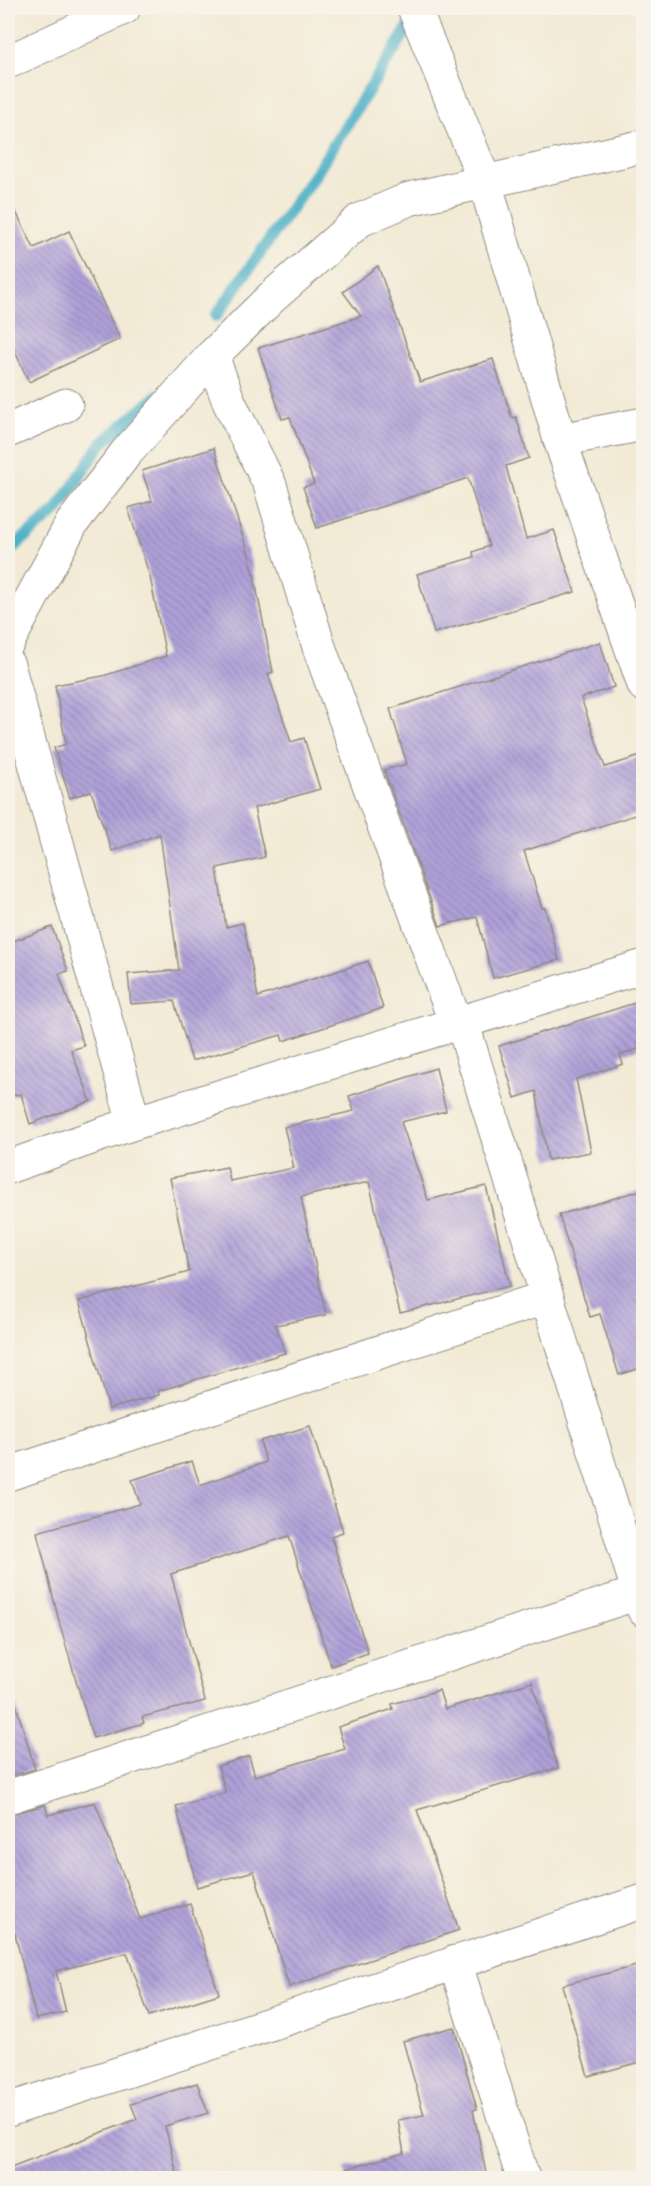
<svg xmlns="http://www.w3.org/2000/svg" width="651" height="2186" font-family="'IM FELL Great Primer',serif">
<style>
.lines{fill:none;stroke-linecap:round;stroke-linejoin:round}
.stream{stroke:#47afc6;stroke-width:12}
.building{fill:url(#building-back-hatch)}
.minor-casing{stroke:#8e8a80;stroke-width:35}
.minor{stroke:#fff;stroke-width:33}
</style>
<defs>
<pattern id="building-back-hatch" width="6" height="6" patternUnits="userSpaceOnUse" patternTransform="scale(1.5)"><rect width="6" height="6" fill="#afa1d9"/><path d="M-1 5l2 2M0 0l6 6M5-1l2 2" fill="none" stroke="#8f83b0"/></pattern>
</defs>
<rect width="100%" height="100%" fill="#f7f3e8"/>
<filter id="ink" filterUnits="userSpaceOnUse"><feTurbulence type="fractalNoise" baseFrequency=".0167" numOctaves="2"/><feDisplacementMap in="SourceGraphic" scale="12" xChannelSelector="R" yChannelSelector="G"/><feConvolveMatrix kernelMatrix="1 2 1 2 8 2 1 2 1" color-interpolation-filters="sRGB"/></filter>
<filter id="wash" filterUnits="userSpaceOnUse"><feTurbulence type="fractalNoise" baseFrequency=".008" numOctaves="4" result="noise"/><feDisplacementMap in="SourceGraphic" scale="24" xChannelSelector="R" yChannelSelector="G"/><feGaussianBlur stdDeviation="1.35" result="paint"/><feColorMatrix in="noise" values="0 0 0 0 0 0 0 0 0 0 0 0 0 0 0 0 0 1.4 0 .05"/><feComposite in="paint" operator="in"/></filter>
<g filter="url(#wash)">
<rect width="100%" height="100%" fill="#f2ead5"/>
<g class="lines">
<g class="stream">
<path d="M 216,316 L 316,173 L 415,17"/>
<path d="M 8,552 L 57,510 L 101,444 L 157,396"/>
</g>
</g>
<g id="blocks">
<g class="building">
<path d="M 8,196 L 34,248 L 69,231 L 120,339 L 29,382 L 8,336 Z"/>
<path d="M 378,266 L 420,382 L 493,359 L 512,418 L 516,417 L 529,458 L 506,466 L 526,539 L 554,530 L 575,592 L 434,633 L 417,574 L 474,557 L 473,552 L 489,546 L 468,478 L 317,528 L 303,487 L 314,484 L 290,417 L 282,419 L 258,348 L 361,316 L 343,292 Z"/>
<path d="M 214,448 L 251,561 L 273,672 L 268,674 L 291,742 L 304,738 L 320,789 L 254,808 L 265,857 L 217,868 L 226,927 L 243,923 L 258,997 L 368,961 L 383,1008 L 283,1041 L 281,1035 L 192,1061 L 174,1001 L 131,1004 L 128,974 L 179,970 L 160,834 L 112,851 L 91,791 L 70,798 L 54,748 L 66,744 L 55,685 L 103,676 L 166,656 L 150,577 L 128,508 L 152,501 L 142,471 Z"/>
<path d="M 600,642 L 614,687 L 581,698 L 605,767 L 644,755 L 644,812 L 524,851 L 542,908 L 545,908 L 559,960 L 493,978 L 477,917 L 440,926 L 384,770 L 407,764 L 390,709 Z"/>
<path d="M 52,927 L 68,971 L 59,974 L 84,1046 L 71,1050 L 91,1101 L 30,1124 L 21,1094 L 8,1096 L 8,943 Z"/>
<path d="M 644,1000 L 644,1047 L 620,1055 L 623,1064 L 576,1079 L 591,1152 L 548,1160 L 536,1091 L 515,1098 L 499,1046 Z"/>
<path d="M 436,1068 L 446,1111 L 401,1122 L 428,1200 L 486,1186 L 510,1286 L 400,1313 L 369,1182 L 301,1197 L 326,1315 L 276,1325 L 285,1353 L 158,1391 L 159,1395 L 109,1409 L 79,1301 L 189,1272 L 170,1178 L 227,1167 L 230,1181 L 294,1168 L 284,1127 L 354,1111 L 349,1096 Z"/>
<path d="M 644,1189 L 644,1367 L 619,1375 L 600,1314 L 590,1317 L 559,1215 Z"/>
<path d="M 310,1426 L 343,1532 L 331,1536 L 368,1653 L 331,1666 L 289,1536 L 171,1574 L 205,1701 L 142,1717 L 144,1723 L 93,1738 L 61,1629 L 37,1532 L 140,1504 L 132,1480 L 192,1461 L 200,1485 L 266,1462 L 260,1441 Z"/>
<path d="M 532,1682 L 558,1768 L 417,1810 L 459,1930 L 289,1987 L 254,1871 L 197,1887 L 176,1806 L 226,1793 L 218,1766 L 249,1756 L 255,1776 L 345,1749 L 338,1727 L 393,1709 L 392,1704 L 439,1690 L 445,1709 Z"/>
<path d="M 16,1705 L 35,1769 L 8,1777 L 8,1706 Z"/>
<path d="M 95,1802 L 140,1919 L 190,1904 L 219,1994 L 149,2016 L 127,1953 L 56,1971 L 66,2012 L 36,2019 L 15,1934 L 8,1937 L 8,1815 L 45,1805 L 48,1815 Z"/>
<path d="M 644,1964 L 644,2061 L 588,2076 L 562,1985 Z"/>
<path d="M 454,2027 L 477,2109 L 473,2110 L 487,2178 L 347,2178 L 345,2169 L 404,2153 L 398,2120 L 424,2115 L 403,2041 Z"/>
<path d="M 197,2083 L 208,2113 L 165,2126 L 178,2178 L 8,2178 L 8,2168 L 137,2119 L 131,2104 Z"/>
</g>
</g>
</g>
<g filter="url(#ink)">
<use href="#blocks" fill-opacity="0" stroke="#8e8a80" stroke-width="1.5"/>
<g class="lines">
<g class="minor-casing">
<g id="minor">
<path d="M 414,8 L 485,182 L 560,440 L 644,685"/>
<path d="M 8,62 L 124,8"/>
<path d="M 212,356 L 229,402 L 270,485 L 319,647 L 456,1024"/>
<path d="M 8,431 L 66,405"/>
<path d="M 560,440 L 644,424"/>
<path d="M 8,642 L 72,523 L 126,453 L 212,356 L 271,298 L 360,220 L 409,199 L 644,146"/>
<path d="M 8,665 L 134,1123"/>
<path d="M 462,1022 L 644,1610"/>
<path d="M 8,1167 L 134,1123 L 644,966"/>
<path d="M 8,1474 L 547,1297"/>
<path d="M 8,1797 L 638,1593"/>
<path d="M 455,1962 L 523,2178"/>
<path d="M 8,2110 L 644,1901"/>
</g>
</g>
<use href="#minor" class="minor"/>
</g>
</g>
<rect width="651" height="2186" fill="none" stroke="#f7f3e8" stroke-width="30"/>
</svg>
